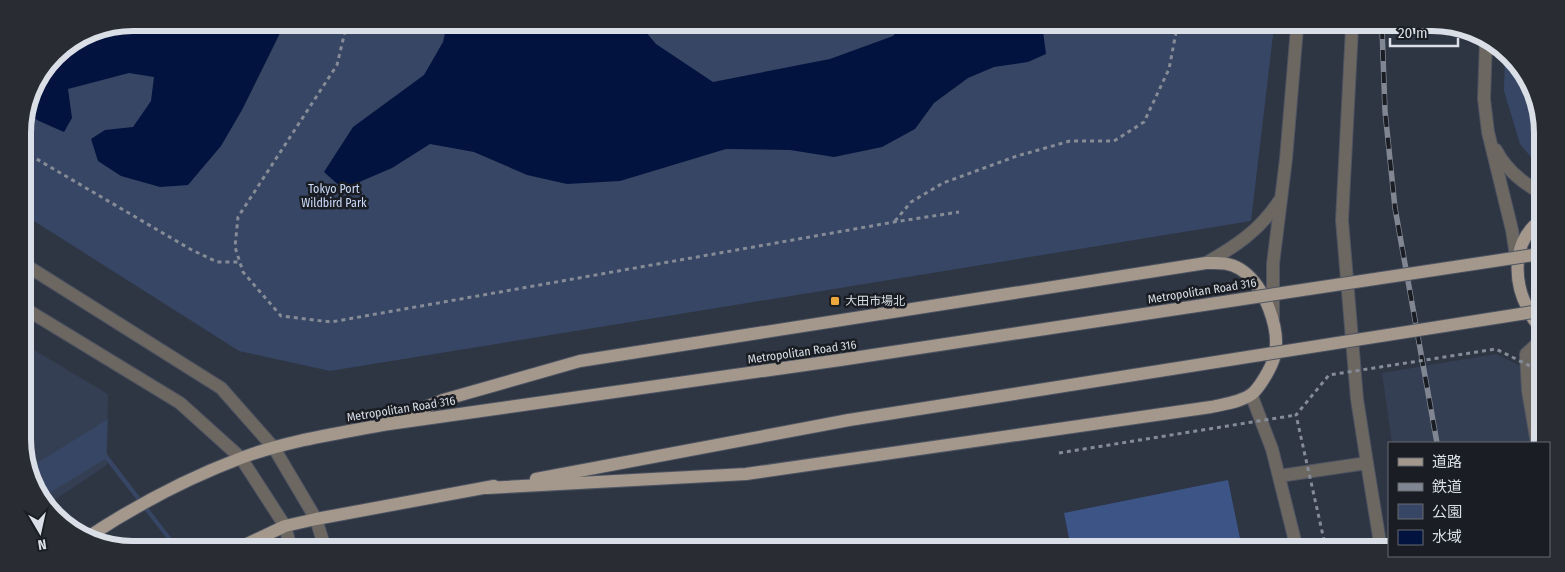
<svg xmlns="http://www.w3.org/2000/svg" width="1565" height="572" font-family="'Fira Sans Condensed','Noto Sans JP',sans-serif">
<style>
.built{fill:#353f53}
.green{fill:#364664}
.water{fill:#03133f}
.building{fill:#3c5486}
.lines{fill:none;stroke-linecap:round;stroke-linejoin:round}
.minor-casing{stroke:#4d5361;stroke-width:14}
.major-casing{stroke:#4d5361;stroke-width:14}
.path{stroke:#868c97;stroke-width:3;stroke-dasharray:4 4;stroke-linecap:butt}
.minor{stroke:#6d6761;stroke-width:12}
.major{stroke:#a3988b;stroke-width:12}
.rail-casing{stroke:#808692;stroke-width:5.5}
.rail{stroke:#1a1d23;stroke-width:4;stroke-dasharray:11;stroke-linecap:butt}
.major-bridge-casing{stroke:#4d5361;stroke-width:14;stroke-linecap:butt}
.path-bridge{stroke:#868c97;stroke-width:3;stroke-dasharray:4 4;stroke-linecap:butt}
.major-bridge{stroke:#a3988b;stroke-width:12}
.poi-dot{fill:#eda83b;stroke:#1a1d23;stroke-width:2}
.labels{text-anchor:middle;stroke-width:5;stroke-linejoin:round;paint-order:stroke}
.park-label{font-size:12px;fill:#cadafa;stroke:#1a1d23}
.street-label{font-size:12px;fill:#d9dee7;stroke:#1a1d23}
.poi-label{font-size:12px;fill:#d9dee7;stroke:#1a1d23;text-anchor:start}
.rim{fill:none;stroke:#d9dee7;stroke-width:6}
</style>
<rect width="100%" height="100%" fill="#2e3543"/>
<g class="built">
<path d="M 24,344 L 108,394 L 107,465 L 47,505 L 25,460 Z"/>
<path d="M 1496,354 L 1538,375 L 1537,443 L 1392,443 L 1382,373 Z"/>
</g>
<g class="green">
<path d="M 133,23 L 1274,27 L 1251,221 L 330,371 L 239,351 L 23,214 L 23,126 L 34,84 L 60,50 L 91,31 Z"/>
<path d="M 1505,54 L 1515,60 L 1542,118 L 1541,169 L 1520,144 L 1504,91 Z"/>
<path d="M 108,419 L 106,453 L 176,544 L 171,544 L 105,459 L 43,497 L 29,468 Z"/>
</g>
<g class="water">
<path d="M 133,23 L 285,23 L 242,110 L 221,146 L 188,185 L 160,187 L 121,176 L 98,161 L 91,139 L 105,130 L 133,127 L 151,101 L 154,77 L 129,73 L 68,89 L 72,118 L 64,132 L 39,121 L 26,113 L 34,84 L 60,50 L 75,41 L 90,37 L 119,25 Z"/>
<path d="M 447,24 L 640,25 L 656,44 L 713,82 L 830,59 L 893,36 L 902,26 L 1034,26 L 1043,31 L 1046,54 L 1028,62 L 994,67 L 968,78 L 934,103 L 915,129 L 882,147 L 834,157 L 790,150 L 726,149 L 620,181 L 567,184 L 527,175 L 474,152 L 430,144 L 392,168 L 343,189 L 324,172 L 353,127 L 424,75 L 443,42 Z"/>
</g>
<path class="building" d="M 1228,480 L 1242,548 L 1071,548 L 1064,513 Z"/>
<g class="lines">
<g class="minor-casing">
<g id="minor">
<path d="M 1486,41 L 1484,99 L 1488,132 L 1512,230 L 1517,262"/>
<path d="M 1496,150 C 1505,168 1523,183 1541,193"/>
<path d="M 1206,263 C 1236,246 1260,230 1279,201"/>
<path d="M 24,264 L 221,388 L 274,448 L 316,519 L 324,545"/>
<path d="M 24,308 L 180,403 L 241,458 L 285,526 L 290,545"/>
<path d="M 1273,319 L 1273,264 L 1286,159 L 1297,28"/>
<path d="M 1251,394 L 1272,449 L 1297,549"/>
<path d="M 1537,443 L 1528,391 L 1526,354 L 1538,343"/>
<path d="M 1367,463 L 1381,549"/>
<path d="M 1279,476 L 1367,463 L 1357,399 L 1342,220 L 1352,28"/>
</g>
</g>
<g class="major-casing">
<g id="major">
<path d="M 1539,325 C 1533,321 1531,315 1528,309 C 1513,281 1512,241 1540,221"/>
<path d="M 382,425 L 443,400 L 580,361 L 1206,263 C 1218,263 1229,262 1240,269 C 1264,284 1282,330 1274,358 C 1271,368 1260,387 1252,394 C 1241,402 1224,404 1211,407 L 746,474 L 487,488"/>
<path d="M 536,479 L 849,420"/>
<path d="M 88,537 C 135,506 188,478 241,458 C 286,441 335,434 382,425 L 840,360"/>
<path d="M 247,544 L 285,526 L 316,519 L 494,486"/>
</g>
</g>
<g class="path">
<path d="M 347,23 L 337,65 L 238,217 L 235,247 L 243,272 L 281,316 L 331,322 L 894,222 L 959,212"/>
<path d="M 23,151 L 190,249 L 217,262 L 240,262"/>
<path d="M 895,221 L 911,202 L 943,183 L 1017,156 L 1070,141 L 1114,141 L 1144,122 L 1169,69 L 1177,27"/>
</g>
<use href="#minor" class="minor"/>
<use href="#major" class="major"/>
<g class="rail-casing">
<path id="rail" d="M 1382,28 L 1385,111 L 1395,208 L 1437,443"/>
</g>
<use href="#rail" class="rail"/>
<g class="major-bridge-casing">
<g id="major-bridge">
<path d="M 840,360 L 1540,254"/>
<path d="M 849,420 L 1539,311"/>
</g>
</g>
<g class="path-bridge">
<path d="M 1059,453 L 1296,415"/>
<path d="M 1326,549 L 1296,415 L 1329,375 L 1496,349 L 1538,370"/>
</g>
<use href="#major-bridge" class="major-bridge"/>
</g>
<rect class="poi-dot" x="830" y="296" width="10" height="10" rx="2.5"/>
<g class="labels">
<g class="park-label">
<text x="334" y="193">Tokyo Port<tspan x="334" dy="14">Wildbird Park</tspan></text>
</g>
<g class="street-label">
<text transform="translate(1202 291) rotate(-9)" y="4">Metropolitan Road 316</text>
<text transform="translate(802 352) rotate(-8)" y="4">Metropolitan Road 316</text>
<text transform="translate(401 409) rotate(-9)" y="4">Metropolitan Road 316</text>
</g>
<g class="poi-label">
<text x="845" y="305">大田市場北</text>
</g>
</g>
<path d="M0 0H1565V572H0ZM133 31H1432A102 102 0 0 1 1534 133V439A102 102 0 0 1 1432 541H133A102 102 0 0 1 31 439V133A102 102 0 0 1 133 31Z" fill="#292c33" fill-rule="evenodd"/>
<path class="rim" d="M133 31H1432A102 102 0 0 1 1534 133V439A102 102 0 0 1 1432 541H133A102 102 0 0 1 31 439V133A102 102 0 0 1 133 31Z"/>
<rect x="1388" y="442" width="162" height="115" fill="#1a1d23" stroke="#666a71"/>
<rect x="1398" y="458" width="25" height="8" fill="#a3988b" stroke="#666a71"/>
<text x="1432" y="467" font-size="15" fill="#d9dee7">道路</text>
<rect x="1398" y="483" width="25" height="8" fill="#808692" stroke="#666a71"/>
<text x="1432" y="492" font-size="15" fill="#d9dee7">鉄道</text>
<rect x="1398" y="504" width="25" height="15" fill="#364664" stroke="#666a71"/>
<text x="1432" y="517" font-size="15" fill="#d9dee7">公園</text>
<rect x="1398" y="530" width="25" height="15" fill="#03133f" stroke="#666a71"/>
<text x="1432" y="542" font-size="15" fill="#d9dee7">水域</text>
<g transform="translate(40 532) rotate(171)" stroke="#1a1d23" stroke-width="4" paint-order="stroke">
<path d="M0-4L9 19L0 12L-9 19Z" fill="#d9dee7"/>
<text y="-8" font-size="14" font-weight="bold" text-anchor="middle" fill="#d9dee7">N</text>
</g>
<path d="M1390 38v8h68v-8" fill="none" stroke="#d9dee7" stroke-width="2.5"/>
<text x="1398" y="38" font-size="15" fill="#d9dee7" stroke="#1a1d23" stroke-width="4" paint-order="stroke">20 m</text>
</svg>
